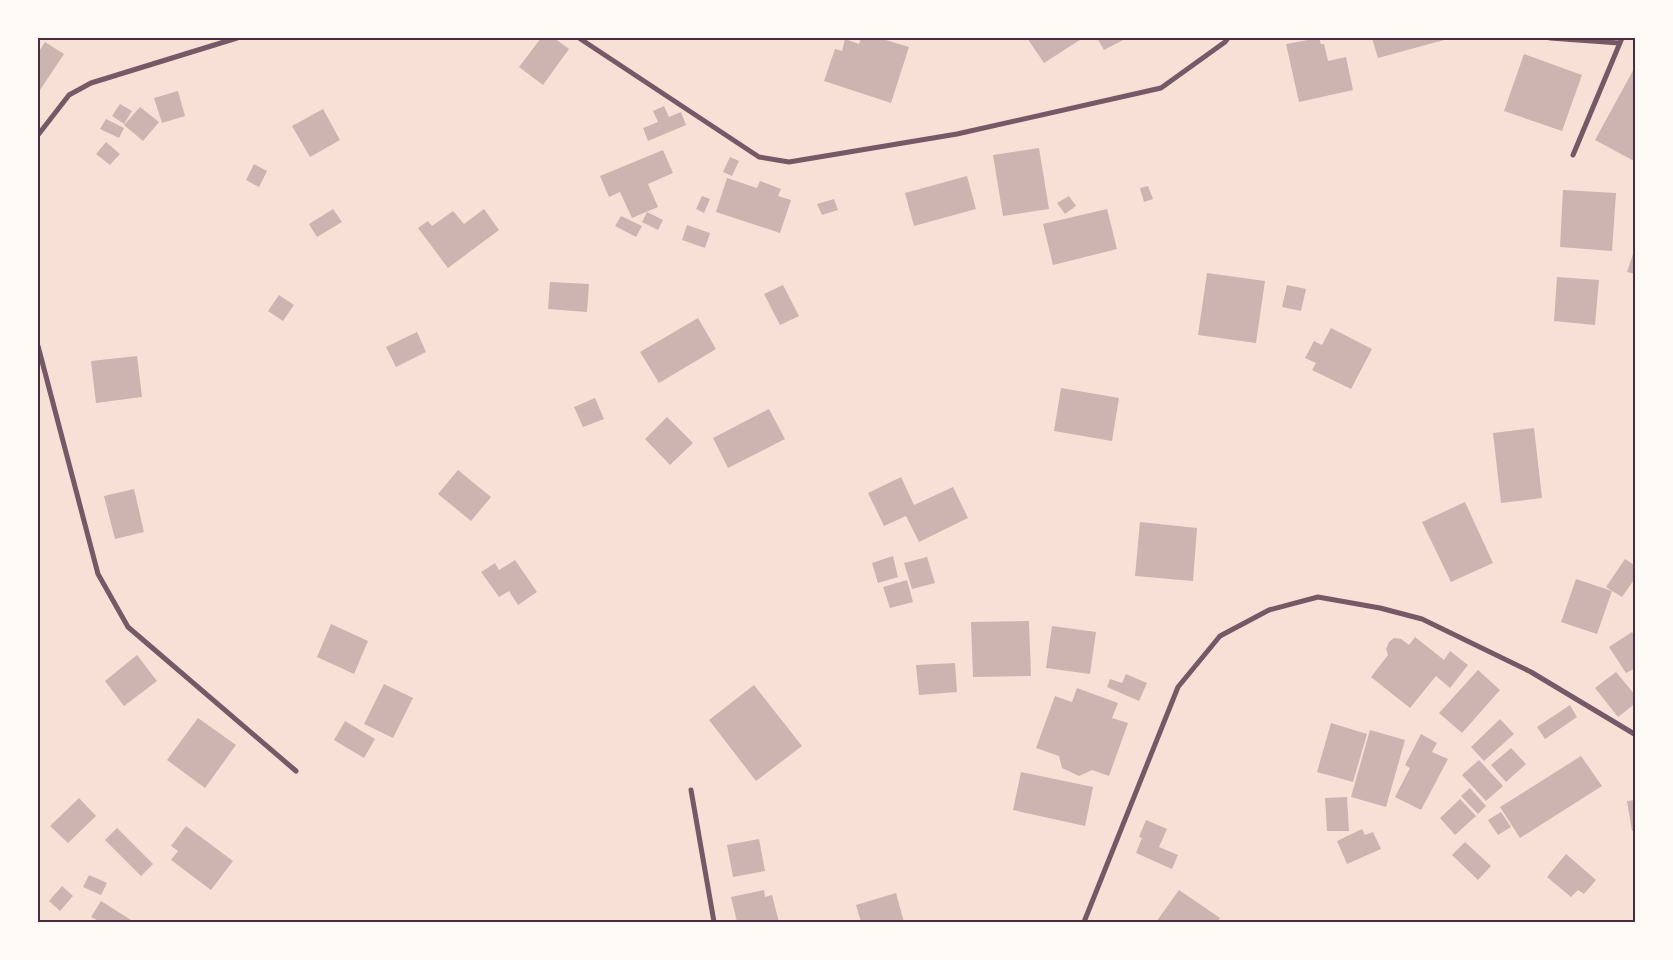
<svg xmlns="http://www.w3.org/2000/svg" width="1673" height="960" font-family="'PT Sans',sans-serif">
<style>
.building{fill:#ccb4b1}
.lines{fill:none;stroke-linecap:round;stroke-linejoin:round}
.minor{stroke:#755966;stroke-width:5}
.neatline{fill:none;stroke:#4a2c40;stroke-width:2}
</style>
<rect width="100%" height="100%" fill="#f7e1d7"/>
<g class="building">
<path d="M 541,38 L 554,38 L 569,49 L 543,85 L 519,67 Z"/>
<path d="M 861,38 L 879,38 L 909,47 L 891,103 L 824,81 L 835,49 L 842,51 L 845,39 L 859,44 Z"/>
<path d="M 1027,38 L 1083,38 L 1044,63 Z"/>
<path d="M 1097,38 L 1127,38 L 1104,50 Z"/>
<path d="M 1319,38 L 1321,44 L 1324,44 L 1328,61 L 1346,57 L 1353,90 L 1299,102 L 1286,44 Z"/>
<path d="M 1372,38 L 1443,38 L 1444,40 L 1378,58 Z"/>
<path d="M 45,42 L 64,54 L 40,90 L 38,89 L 38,53 Z"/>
<path d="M 1524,54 L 1582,75 L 1562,131 L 1504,111 Z"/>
<path d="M 1636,65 L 1636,162 L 1595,140 Z"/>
<path d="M 178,91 L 185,116 L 162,123 L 154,98 Z"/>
<path d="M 120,104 L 132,111 L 124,124 L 112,116 Z"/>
<path d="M 664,106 L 669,117 L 681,112 L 686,125 L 648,141 L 643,128 L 658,122 L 653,111 Z"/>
<path d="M 140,107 L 159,122 L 143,141 L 124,125 Z"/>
<path d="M 323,109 L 340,140 L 310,157 L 292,126 Z"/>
<path d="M 106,119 L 124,128 L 119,138 L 100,129 Z"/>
<path d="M 106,142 L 120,154 L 110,165 L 96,154 Z"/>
<path d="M 1039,148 L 1049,209 L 1003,216 L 993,155 Z"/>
<path d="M 663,150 L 673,173 L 648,184 L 658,207 L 632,218 L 620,192 L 609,197 L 600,176 Z"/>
<path d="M 730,157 L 739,161 L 732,176 L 723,172 Z"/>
<path d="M 254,164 L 267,171 L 259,187 L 246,180 Z"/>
<path d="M 967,176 L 976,209 L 914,226 L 905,193 Z"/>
<path d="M 727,178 L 757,188 L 760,181 L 781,189 L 778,196 L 791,200 L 780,233 L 716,212 Z"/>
<path d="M 1148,186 L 1153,199 L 1144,202 L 1140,188 Z"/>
<path d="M 1563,190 L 1616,193 L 1612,251 L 1560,247 Z"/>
<path d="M 702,196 L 710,199 L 704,213 L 696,209 Z"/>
<path d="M 1069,196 L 1076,206 L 1065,214 L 1057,203 Z"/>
<path d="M 834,199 L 838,210 L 822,215 L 817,204 Z"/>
<path d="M 333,209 L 342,222 L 317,237 L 309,224 Z"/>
<path d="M 484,209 L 499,230 L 448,268 L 418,228 L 428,221 L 432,226 L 453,211 L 464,224 Z"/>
<path d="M 1107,209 L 1117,249 L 1053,265 L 1043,224 Z"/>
<path d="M 647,212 L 663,220 L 658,230 L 642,222 Z"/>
<path d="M 621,216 L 642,226 L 636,237 L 615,226 Z"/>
<path d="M 687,225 L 710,233 L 705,248 L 682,240 Z"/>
<path d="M 1636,245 L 1636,274 L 1627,272 Z"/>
<path d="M 1207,273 L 1265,281 L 1256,343 L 1198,335 Z"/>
<path d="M 1557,277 L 1599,280 L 1595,325 L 1554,321 Z"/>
<path d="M 550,282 L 589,284 L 587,312 L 548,309 Z"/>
<path d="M 783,285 L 799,316 L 780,325 L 764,294 Z"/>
<path d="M 1287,285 L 1306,289 L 1301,311 L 1282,307 Z"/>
<path d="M 279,295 L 294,305 L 283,321 L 268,311 Z"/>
<path d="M 698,318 L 716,349 L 659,383 L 640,352 Z"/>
<path d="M 1331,328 L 1372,349 L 1351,389 L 1312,370 L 1316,363 L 1305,358 L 1314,341 L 1322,345 Z"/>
<path d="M 417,332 L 426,352 L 396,367 L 386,347 Z"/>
<path d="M 137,356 L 142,397 L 96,403 L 91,361 Z"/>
<path d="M 1061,388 L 1119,398 L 1112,441 L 1054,431 Z"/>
<path d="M 595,398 L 604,419 L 583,427 L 574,407 Z"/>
<path d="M 769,409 L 785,439 L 728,468 L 713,438 Z"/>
<path d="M 667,417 L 693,443 L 670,465 L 645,439 Z"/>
<path d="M 1534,428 L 1542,498 L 1501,503 L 1493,433 Z"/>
<path d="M 458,470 L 491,497 L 471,521 L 438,494 Z"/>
<path d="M 901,477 L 914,505 L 953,487 L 968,518 L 919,542 L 906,516 L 884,526 L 868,493 Z"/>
<path d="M 134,489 L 144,532 L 115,539 L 104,496 Z"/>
<path d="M 1465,502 L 1493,563 L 1451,582 L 1422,522 Z"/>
<path d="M 1140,522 L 1197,528 L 1193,581 L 1135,576 Z"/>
<path d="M 893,556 L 898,577 L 878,583 L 872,563 Z"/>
<path d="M 927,557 L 935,583 L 912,589 L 904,563 Z"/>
<path d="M 1625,559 L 1636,566 L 1636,577 L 1622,597 L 1606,587 Z"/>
<path d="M 515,560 L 537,592 L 518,605 L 509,591 L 499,597 L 481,572 L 495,563 L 499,570 Z"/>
<path d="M 1576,579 L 1612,591 L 1597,634 L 1561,622 Z"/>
<path d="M 907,580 L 913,602 L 890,608 L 883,587 Z"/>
<path d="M 1029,621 L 1031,676 L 973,677 L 971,622 Z"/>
<path d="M 331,624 L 368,641 L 354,674 L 317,657 Z"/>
<path d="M 1052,626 L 1096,632 L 1090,674 L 1046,668 Z"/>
<path d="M 1632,632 L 1636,637 L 1636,668 L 1626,673 L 1609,647 Z"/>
<path d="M 1415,637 L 1444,660 L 1450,651 L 1468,665 L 1450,688 L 1436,676 L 1410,708 L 1371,677 L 1388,655 L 1386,649 L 1389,642 L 1394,638 L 1401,639 L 1409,645 Z"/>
<path d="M 137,655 L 157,681 L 124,706 L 105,681 Z"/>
<path d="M 955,663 L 957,692 L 919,695 L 916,665 Z"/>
<path d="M 1478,670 L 1500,690 L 1462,733 L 1439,713 Z"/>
<path d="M 1616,672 L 1636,696 L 1636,703 L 1618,717 L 1595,688 Z"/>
<path d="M 1126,674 L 1147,683 L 1139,701 L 1107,687 L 1110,679 L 1122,683 Z"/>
<path d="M 384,684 L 413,698 L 393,738 L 364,724 Z"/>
<path d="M 754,685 L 802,746 L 756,781 L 709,720 Z"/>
<path d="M 1077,688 L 1118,703 L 1112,718 L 1128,723 L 1109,776 L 1092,770 L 1079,776 L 1062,768 L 1059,756 L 1036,748 L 1055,696 L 1072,702 Z"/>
<path d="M 1570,705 L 1577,717 L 1545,739 L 1537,727 Z"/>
<path d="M 198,718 L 236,745 L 205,788 L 167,760 Z"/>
<path d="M 1500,719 L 1514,734 L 1484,761 L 1471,747 Z"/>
<path d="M 345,721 L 375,739 L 364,758 L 334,740 Z"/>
<path d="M 1331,723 L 1367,734 L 1353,782 L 1317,772 Z"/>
<path d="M 1370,730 L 1405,740 L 1386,807 L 1351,797 Z"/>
<path d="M 1421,734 L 1437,743 L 1432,752 L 1448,759 L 1421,810 L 1395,797 L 1410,768 L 1405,765 Z"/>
<path d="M 1511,748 L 1526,764 L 1506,782 L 1491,765 Z"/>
<path d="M 1581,756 L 1602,786 L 1520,838 L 1500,807 Z"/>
<path d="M 1479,760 L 1503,786 L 1486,801 L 1462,775 Z"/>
<path d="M 1021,772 L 1093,787 L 1085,826 L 1013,810 Z"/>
<path d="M 1470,788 L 1486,806 L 1478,814 L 1461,796 Z"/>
<path d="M 1347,797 L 1349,831 L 1327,831 L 1325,798 Z"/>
<path d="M 79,798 L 96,816 L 68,843 L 50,826 Z"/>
<path d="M 1460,799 L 1476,816 L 1455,835 L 1440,818 Z"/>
<path d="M 1636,800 L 1636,831 L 1632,831 L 1627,801 Z"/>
<path d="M 1501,812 L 1511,827 L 1498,835 L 1488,820 Z"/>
<path d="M 1146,820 L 1167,829 L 1159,847 L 1178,855 L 1172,869 L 1136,853 L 1142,838 L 1139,837 Z"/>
<path d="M 186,826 L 233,861 L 211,890 L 171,860 L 178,851 L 171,846 Z"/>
<path d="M 117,828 L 153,864 L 141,876 L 105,840 Z"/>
<path d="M 1362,829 L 1365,835 L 1373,832 L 1381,849 L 1347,864 L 1337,841 Z"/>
<path d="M 759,839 L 765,871 L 733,877 L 727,845 Z"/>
<path d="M 1465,842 L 1491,866 L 1478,880 L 1452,855 Z"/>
<path d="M 1566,854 L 1596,880 L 1584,894 L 1578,890 L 1571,897 L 1547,877 Z"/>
<path d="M 89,875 L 107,883 L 101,895 L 83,887 Z"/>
<path d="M 62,886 L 73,896 L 60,911 L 49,901 Z"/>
<path d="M 764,890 L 765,897 L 772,895 L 779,922 L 737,922 L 731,897 Z"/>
<path d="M 1179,890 L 1220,918 L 1217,922 L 1156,922 Z"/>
<path d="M 896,893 L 904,922 L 861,922 L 856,905 Z"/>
<path d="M 101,901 L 131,920 L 129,922 L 100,922 L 91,917 Z"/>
</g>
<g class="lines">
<g class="minor">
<path d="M 579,38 L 759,157 L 789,162 L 957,134 L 1161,88 L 1225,42 L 1228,38"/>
<path d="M 1550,38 L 1619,43"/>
<path d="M 38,135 L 69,95 L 91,83 L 237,38"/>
<path d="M 1573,155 L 1622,38"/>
<path d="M 38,346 L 98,574 L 128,627 L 296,771"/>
<path d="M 691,790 L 714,922"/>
<path d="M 1084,922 L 1178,687 L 1220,636 L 1269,610 L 1318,597 L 1380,608 L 1422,619 L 1531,672 L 1636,735"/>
</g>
</g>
<rect width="1673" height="960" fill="none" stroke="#fffaf5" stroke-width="78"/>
<rect x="39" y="39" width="1595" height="882" class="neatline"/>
</svg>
